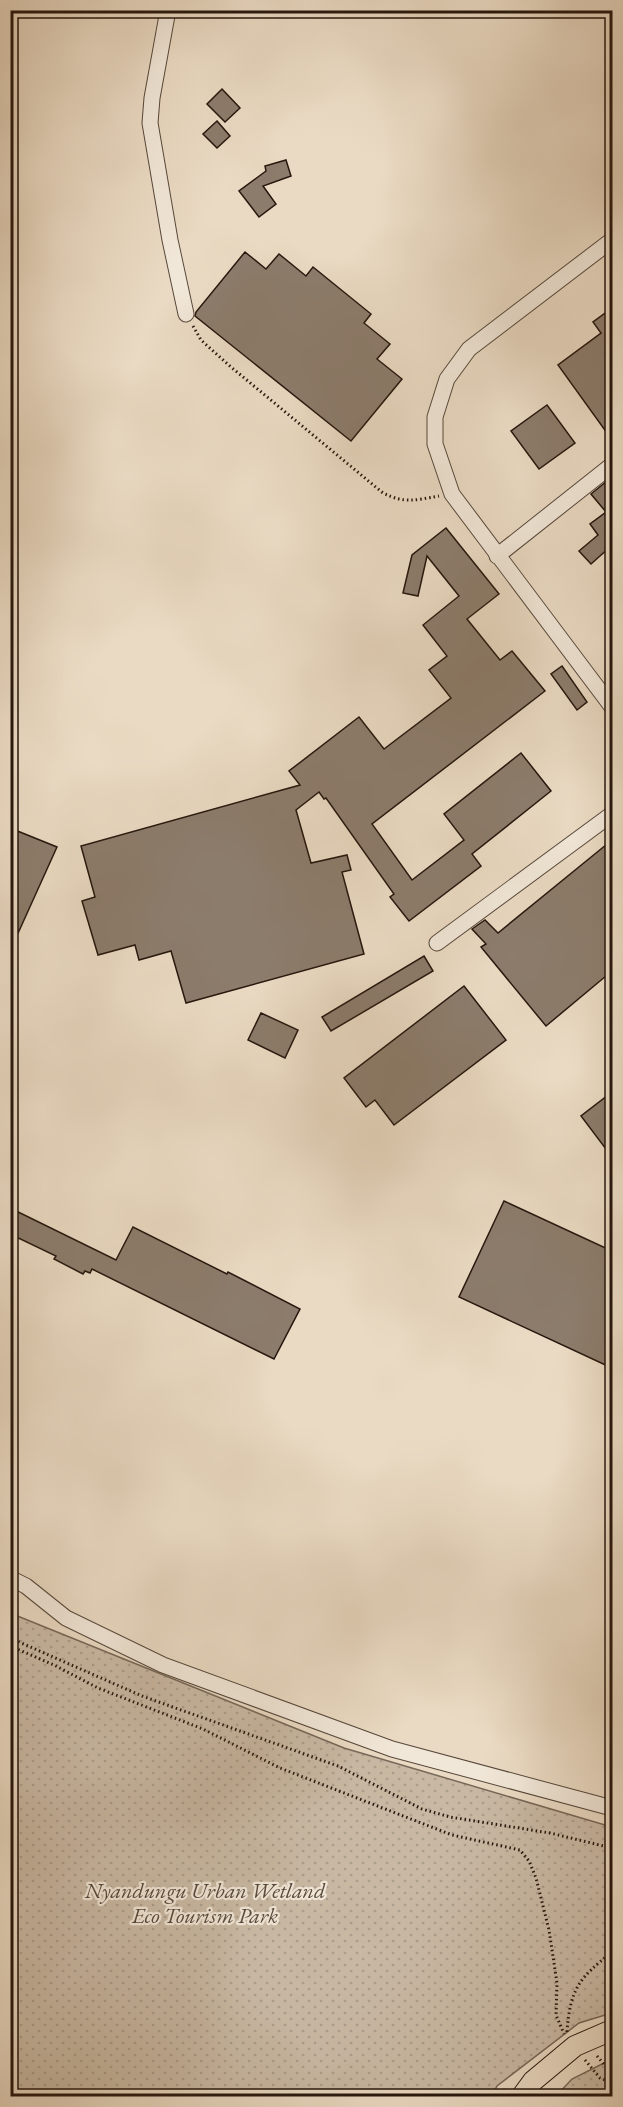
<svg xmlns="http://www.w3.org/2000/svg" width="623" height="2107" font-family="'EB Garamond',serif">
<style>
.park{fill:url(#park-dots);stroke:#786859;stroke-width:1.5}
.building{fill:#8c7c6c;stroke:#26170e;stroke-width:1.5}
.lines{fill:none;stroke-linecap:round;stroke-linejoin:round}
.minor-casing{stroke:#57483b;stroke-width:17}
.major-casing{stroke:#26170e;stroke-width:22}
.path{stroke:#26170e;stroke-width:3;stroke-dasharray:1.5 3;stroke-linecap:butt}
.minor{stroke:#f1e7d8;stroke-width:15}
.major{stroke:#eadac3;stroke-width:20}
.labels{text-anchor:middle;stroke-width:4.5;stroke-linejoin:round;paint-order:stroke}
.park-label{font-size:22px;font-style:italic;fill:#57483b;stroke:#f1e7d8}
</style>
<defs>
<pattern id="park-dots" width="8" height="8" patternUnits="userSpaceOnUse" patternTransform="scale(1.5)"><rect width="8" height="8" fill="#c9b9a4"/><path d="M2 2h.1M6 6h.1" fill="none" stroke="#ac9e8c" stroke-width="1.8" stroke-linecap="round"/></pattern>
</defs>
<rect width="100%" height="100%" fill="#eadac3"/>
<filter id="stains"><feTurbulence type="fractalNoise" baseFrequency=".00333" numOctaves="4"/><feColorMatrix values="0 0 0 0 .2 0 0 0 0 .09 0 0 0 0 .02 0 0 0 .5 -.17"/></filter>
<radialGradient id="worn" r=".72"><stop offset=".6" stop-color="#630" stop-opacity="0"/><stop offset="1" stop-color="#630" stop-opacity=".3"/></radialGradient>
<g class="park">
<path d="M 10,1613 L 344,1748 L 612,1827 L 612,2013 L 579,2023 L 497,2086 L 492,2096 L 11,2096 Z"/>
<path d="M 612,2059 L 612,2096 L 556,2096 L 572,2079 Z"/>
</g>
<g class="building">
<path d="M 222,89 L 240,108 L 225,122 L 207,104 Z"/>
<path d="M 217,121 L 230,136 L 217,148 L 203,134 Z"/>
<path d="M 286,160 L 291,176 L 263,186 L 276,204 L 259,217 L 239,191 L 266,171 L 265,166 Z"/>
<path d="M 245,252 L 266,269 L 279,254 L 306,276 L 313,267 L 371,314 L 364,323 L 390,344 L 377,359 L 402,379 L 351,441 L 195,316 L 196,312 Z"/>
<path d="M 612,308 L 612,440 L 558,365 L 601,333 L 593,322 Z"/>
<path d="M 547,405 L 575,443 L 539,469 L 511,431 Z"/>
<path d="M 612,477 L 612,553 L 609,548 L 591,564 L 579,551 L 598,535 L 590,524 L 606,512 L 591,494 Z"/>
<path d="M 446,528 L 499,594 L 467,619 L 500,660 L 512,651 L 545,691 L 372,824 L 412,880 L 464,840 L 444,814 L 521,753 L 551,791 L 472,854 L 481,866 L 409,921 L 390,897 L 394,894 L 326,798 L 324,799 L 319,792 L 296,810 L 311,863 L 347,855 L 351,870 L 342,872 L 364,954 L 186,1003 L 171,951 L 139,960 L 135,945 L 98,955 L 82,901 L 95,897 L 81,846 L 300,785 L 289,771 L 359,717 L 384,749 L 451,698 L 429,670 L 447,656 L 423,625 L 459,596 L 427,556 L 418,596 L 403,593 L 412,555 Z"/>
<path d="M 562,666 L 587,702 L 577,710 L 551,674 Z"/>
<path d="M 10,828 L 57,847 L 10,951 Z"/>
<path d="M 612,840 L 612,971 L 546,1026 L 481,947 L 486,944 L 472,929 L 485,920 L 498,933 Z"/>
<path d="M 424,956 L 433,971 L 331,1031 L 322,1017 Z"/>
<path d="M 464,986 L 506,1040 L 394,1125 L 375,1100 L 366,1107 L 344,1078 Z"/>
<path d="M 261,1013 L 298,1030 L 285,1058 L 248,1040 Z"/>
<path d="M 612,1092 L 612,1157 L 581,1116 Z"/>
<path d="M 504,1201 L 612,1251 L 612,1368 L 459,1297 Z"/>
<path d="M 10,1208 L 116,1260 L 133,1227 L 227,1274 L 228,1272 L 300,1309 L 274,1359 L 92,1269 L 90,1273 L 85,1271 L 83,1274 L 54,1259 L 56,1256 L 10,1234 Z"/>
</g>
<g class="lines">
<g class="minor-casing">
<g id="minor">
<path d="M 168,10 L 152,98 L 150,123 L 170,240 L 186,314"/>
<path d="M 612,240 L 469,349 L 447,379 L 435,417 L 435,444 L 452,494 L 612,707"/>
<path d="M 497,556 L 612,465"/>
<path d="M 437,943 L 612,814"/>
<path d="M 10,1578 L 26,1586 L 66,1618 L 163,1665 L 392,1749 L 612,1808"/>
</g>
</g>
<g class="major-casing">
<path id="major" d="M 522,2096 L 533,2081 L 575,2046 L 612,2030"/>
</g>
<g class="path">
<path d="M 193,326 L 201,340 L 231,367 L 383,493 C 405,504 415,500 439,496"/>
<path d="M 10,1638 L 142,1696 L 338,1766 L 422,1809 L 450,1817 L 550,1833 L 612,1848"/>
<path d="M 10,1646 L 54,1665 L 98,1688 L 203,1729 L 280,1768 L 452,1835 L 520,1850 L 529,1861 L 536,1878 L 549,1930 L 557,1983 L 556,2015 L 564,2034"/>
<path d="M 567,2032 C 570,1989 579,1978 612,1952"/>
<path d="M 597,2056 L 608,2069 L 612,2071"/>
<path d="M 585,2060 L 600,2078 L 612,2083"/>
<path d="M 499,2096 L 505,2089"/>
</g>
<use href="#minor" class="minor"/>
<use href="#major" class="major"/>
</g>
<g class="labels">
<g class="park-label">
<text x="205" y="1898">Nyandungu Urban Wetland<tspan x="205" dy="25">Eco Tourism Park</tspan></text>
</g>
</g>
<rect width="623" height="2107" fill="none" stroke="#eadac3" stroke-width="36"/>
<rect x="12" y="12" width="599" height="2083" fill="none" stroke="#26170e" stroke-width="3"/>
<rect x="18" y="18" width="587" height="2071" fill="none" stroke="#26170e" stroke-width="1.5"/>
<rect width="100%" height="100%" filter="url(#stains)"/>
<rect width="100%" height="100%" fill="url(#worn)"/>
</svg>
